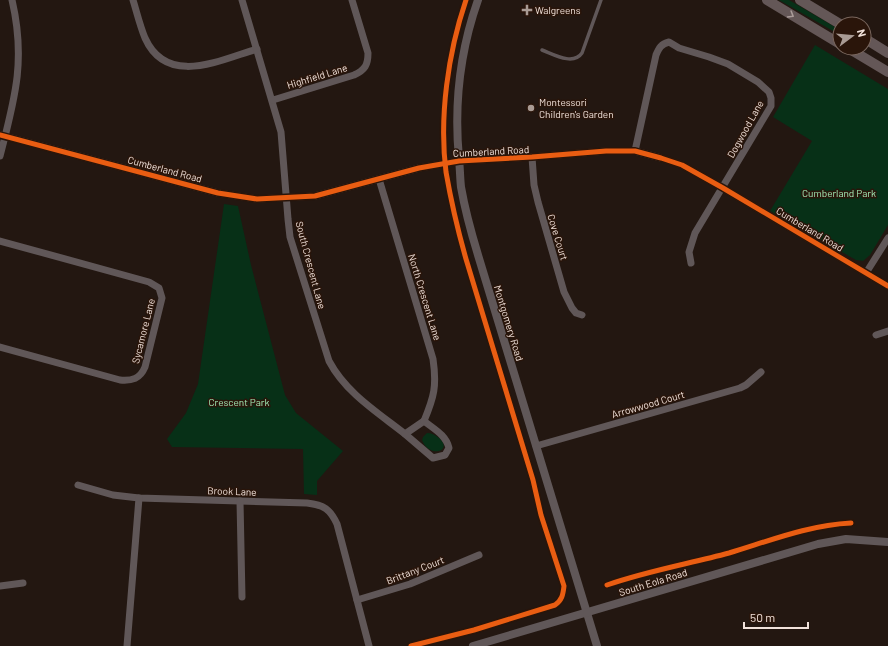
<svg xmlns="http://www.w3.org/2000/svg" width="888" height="646" font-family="Barlow,sans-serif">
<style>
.green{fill:#073017}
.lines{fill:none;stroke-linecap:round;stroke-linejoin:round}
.service{stroke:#605758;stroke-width:3.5}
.minor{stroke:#605758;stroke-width:7}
.tertiary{stroke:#605758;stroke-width:8}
.primary{stroke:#645757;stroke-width:10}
.cycleway-casing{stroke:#2a150a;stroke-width:8}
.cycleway{stroke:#e95d12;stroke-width:5}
.oneway{stroke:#aa9c99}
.poi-dot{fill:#a99b94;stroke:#2a150a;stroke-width:1.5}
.labels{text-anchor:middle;stroke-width:3;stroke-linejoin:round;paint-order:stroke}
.poi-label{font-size:10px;fill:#f1e2db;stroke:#2a150a;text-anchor:start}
.street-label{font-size:10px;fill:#f1e2db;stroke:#2a150a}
.park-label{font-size:10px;fill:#a0ebb6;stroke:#2a150a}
</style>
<rect width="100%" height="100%" fill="#231711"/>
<g class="green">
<path d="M 779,0 L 789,0 L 840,30 L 840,35 Z"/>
<path d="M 815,45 L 888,89 L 888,225 L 870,255 L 863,261 L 856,260 L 770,211 L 812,141 L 773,117 Z"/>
<path d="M 224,204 L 238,206 L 251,265 L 285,395 L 296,413 L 343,451 L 317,481 L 317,495 L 304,494 L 303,449 L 172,447 L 167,439 L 186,413 L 198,384 Z"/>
<path d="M 427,433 C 432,433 435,435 439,438 C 454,451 429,459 422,440 L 423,437 Z"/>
</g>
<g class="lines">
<path class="service" d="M 542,50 C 553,54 573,66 582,53 L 601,0"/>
<g class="minor">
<path d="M 133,0 C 137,13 140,26 145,38 C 167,87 220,60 257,49"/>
<path d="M 242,0 L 281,132 L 288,219 L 290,237 L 329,361 C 346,393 377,412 405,434 L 424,421"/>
<path d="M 273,100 L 354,75 C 365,70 368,65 368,53 L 352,0"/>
<path d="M 0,135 L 218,193 L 257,199 L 315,196 L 419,168 L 459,161 L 532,157 L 606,151 L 635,151 L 661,158 L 682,165 L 723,188 L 888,286"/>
<path d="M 635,151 L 656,55 C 659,48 661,44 669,42 L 679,48 L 709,57 L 728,64 L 758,82 L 769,92 L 771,98 L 771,106 L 695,233 L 689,252 L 691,263"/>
<path d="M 0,156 C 15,98 26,60 12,0"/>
<path d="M 532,157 L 534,185 L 538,202 L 564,292 L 572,308 L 576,313 L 582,315"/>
<path d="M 379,179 L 433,359 C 437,386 434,397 424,421"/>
<path d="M 0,241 L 149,282 L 159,288 L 162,298 L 145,367 C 140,379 132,381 120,380 L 0,347"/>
<path d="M 866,273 L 888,238"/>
<path d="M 876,335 L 888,331"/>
<path d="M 405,434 L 433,458 L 445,455 L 449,448 C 446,435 434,429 424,421"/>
<path d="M 536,446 L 740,388 L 746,385 L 761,372"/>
<path d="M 78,485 L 113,495 L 139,498 L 307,503 C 324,505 330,509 337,524 L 369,646"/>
<path d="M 240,501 L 242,597"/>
<path d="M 0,586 L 23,583"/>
<path d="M 357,600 L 410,584 L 479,555"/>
<path d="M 127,646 L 139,498"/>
</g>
<g class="tertiary">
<path d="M 478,0 C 460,51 454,106 459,159 C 460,168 460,178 461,187 C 465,210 471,232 478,255 L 597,646"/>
<path d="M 473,646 L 818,544 L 846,539 L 888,542"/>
</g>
<g class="primary">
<path d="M 767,0 L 840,44"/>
<path d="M 800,0 L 840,24"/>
<path d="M 864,38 L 888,53"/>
<path d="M 848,48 L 888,72"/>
</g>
<g class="cycleway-casing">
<g id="cycleway">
<path d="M 0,135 L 218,193 L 257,199 L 315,196 L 419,168 L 459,161 L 532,157 L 606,151 L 635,151 L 661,158 L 682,165 L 723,188 L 888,286"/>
<path d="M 607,585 C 647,571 688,564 729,553 C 769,541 809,525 851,523"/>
<path d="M 411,646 L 474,630 L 555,605 C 562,600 563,595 564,586 L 541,515 L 533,480 L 466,259 C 458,231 451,201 446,172 C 439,117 448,53 466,0"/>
</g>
</g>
<use href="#cycleway" class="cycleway"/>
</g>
<defs><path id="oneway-chevron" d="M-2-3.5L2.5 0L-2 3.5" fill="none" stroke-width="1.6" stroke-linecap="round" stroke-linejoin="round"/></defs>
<use class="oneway" href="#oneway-chevron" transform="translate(791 15) rotate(31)"/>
<g class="poi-dot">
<path d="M525 4h4v4h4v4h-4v4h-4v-4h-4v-4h4z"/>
<circle cx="531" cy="108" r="4"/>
</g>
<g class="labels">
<g class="poi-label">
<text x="535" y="14">Walgreens</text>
<text x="539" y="106">Montessori<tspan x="539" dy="12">Children's Garden</tspan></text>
</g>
<g class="street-label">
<text transform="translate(317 76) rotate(-17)" y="4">Highfield Lane</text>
<text transform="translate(745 129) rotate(-61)" y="4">Dogwood Lane</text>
<text transform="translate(491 151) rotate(-3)" y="4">Cumberland Road</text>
<text transform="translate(165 169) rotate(15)" y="4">Cumberland Road</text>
<text transform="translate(810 229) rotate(31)" y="4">Cumberland Road</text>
<text transform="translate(558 237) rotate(73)" y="4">Cove Court</text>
<text transform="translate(311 265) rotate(75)" y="4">South Crescent Lane</text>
<text transform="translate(425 297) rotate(73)" y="4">North Crescent Lane</text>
<text transform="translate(509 323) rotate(73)" y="4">Montgomery Road</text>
<text transform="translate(143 331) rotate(-76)" y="4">Sycamore Lane</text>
<text transform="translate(648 404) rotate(-16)" y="4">Arrowwood Court</text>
<text transform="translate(232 491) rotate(2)" y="4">Brook Lane</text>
<text transform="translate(415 570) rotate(-21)" y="4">Brittany Court</text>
<text transform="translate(653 582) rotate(-17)" y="4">South Eola Road</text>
</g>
<g class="park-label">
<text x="839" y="197">Cumberland Park</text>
<text x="239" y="406">Crescent Park</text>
</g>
</g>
<g transform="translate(852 36) rotate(74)"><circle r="19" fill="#2a150a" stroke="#7a675e"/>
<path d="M0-3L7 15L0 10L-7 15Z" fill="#a99b94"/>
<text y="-6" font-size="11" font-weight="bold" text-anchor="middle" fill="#f1e2db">N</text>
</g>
<path d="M744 622v6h64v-6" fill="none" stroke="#f1e2db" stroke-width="2"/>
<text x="750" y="622" font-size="12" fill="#f1e2db" stroke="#2a150a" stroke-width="3" paint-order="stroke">50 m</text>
</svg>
